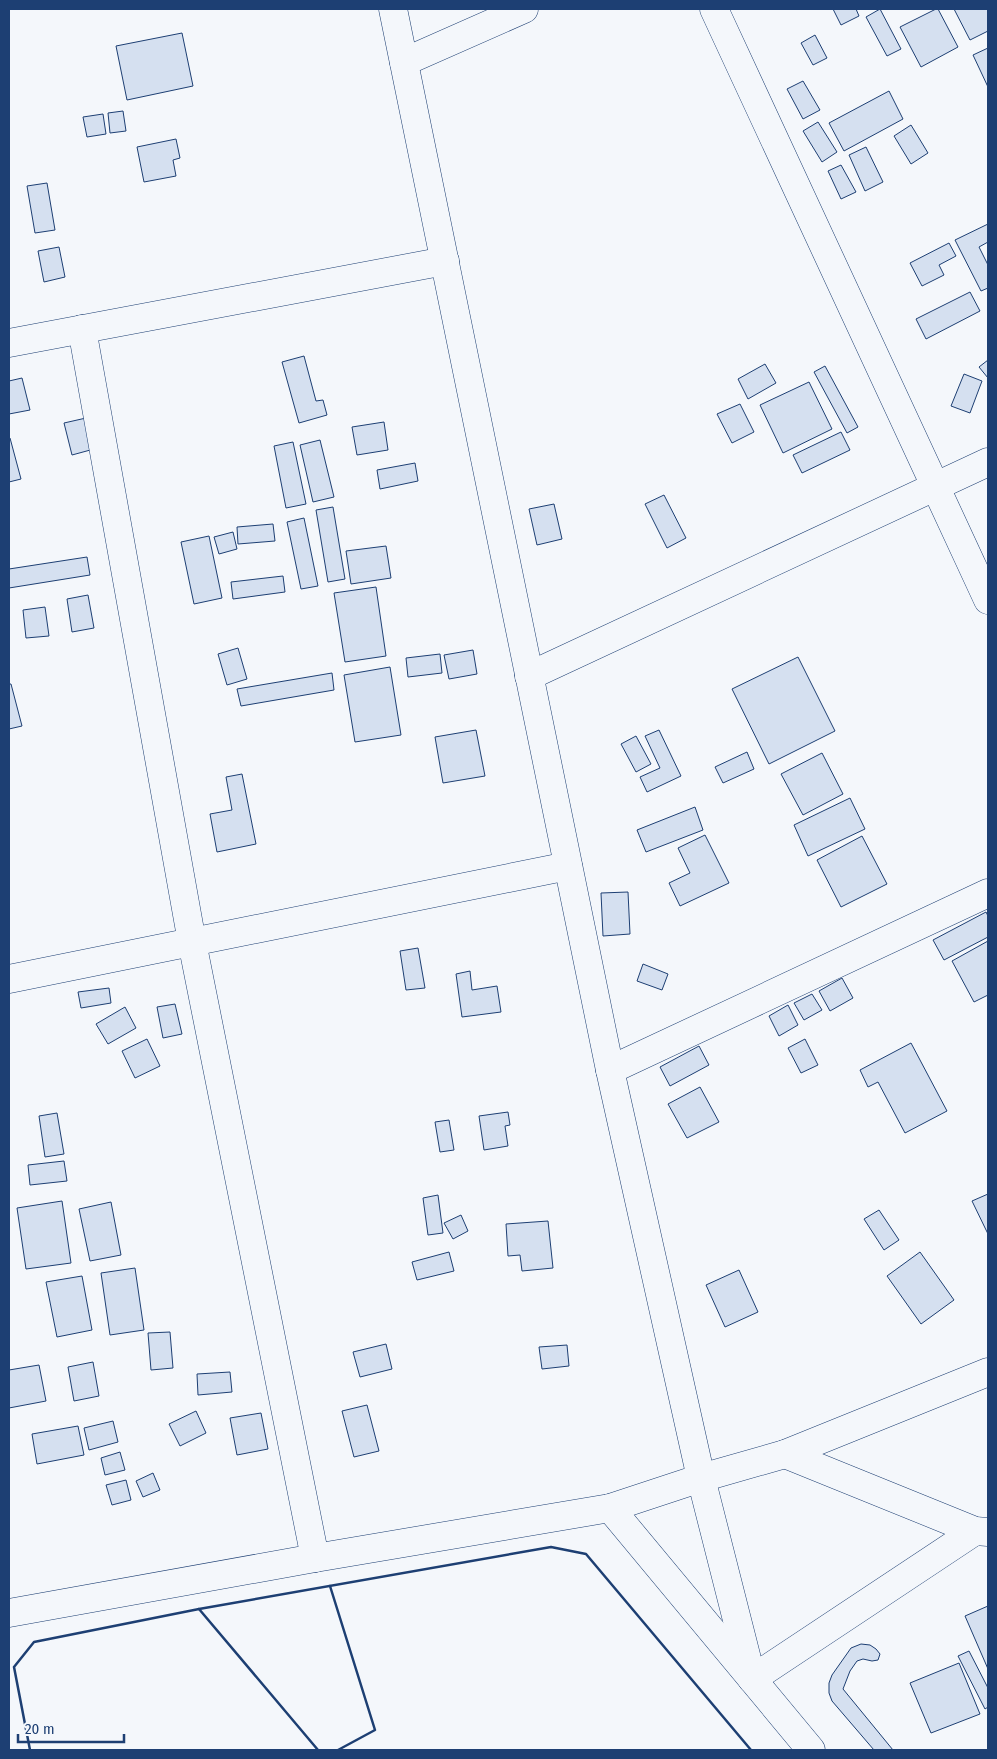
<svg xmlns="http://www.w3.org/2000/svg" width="997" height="1759" font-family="'Fira Sans Condensed',sans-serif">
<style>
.building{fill:#d5e0f0;stroke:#1d3f73}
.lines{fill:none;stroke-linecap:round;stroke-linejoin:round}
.minor-casing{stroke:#1d3f73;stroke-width:29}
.minor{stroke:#f4f7fb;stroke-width:28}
.wall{stroke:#1d3f73;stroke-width:2.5}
</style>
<rect width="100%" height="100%" fill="#f4f7fb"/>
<g class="building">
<path d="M 833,9 L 856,9 L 859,16 L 841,25 Z"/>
<path d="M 880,9 L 901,49 L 887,56 L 866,17 Z"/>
<path d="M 936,9 L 938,9 L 958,47 L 921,67 L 900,27 Z"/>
<path d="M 954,9 L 988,9 L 988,31 L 970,40 Z"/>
<path d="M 182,33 L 193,86 L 127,100 L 116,46 Z"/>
<path d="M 815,35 L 827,58 L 813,65 L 801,43 Z"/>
<path d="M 988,48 L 988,87 L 973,55 Z"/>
<path d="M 803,81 L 820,110 L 803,119 L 787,89 Z"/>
<path d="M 889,91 L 903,119 L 844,151 L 829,123 Z"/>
<path d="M 123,111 L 126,131 L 110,133 L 108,113 Z"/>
<path d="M 103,114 L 106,134 L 87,137 L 83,117 Z"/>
<path d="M 818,122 L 837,152 L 822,162 L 803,131 Z"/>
<path d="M 911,125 L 928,153 L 911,164 L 894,136 Z"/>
<path d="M 176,139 L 180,158 L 173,160 L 176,176 L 144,182 L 137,147 Z"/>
<path d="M 866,147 L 883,182 L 865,191 L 849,155 Z"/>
<path d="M 841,165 L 856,192 L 841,199 L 828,171 Z"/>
<path d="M 47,183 L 55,230 L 35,233 L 27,186 Z"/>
<path d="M 988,224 L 988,242 L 979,247 L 988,265 L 988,288 L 981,291 L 955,240 Z"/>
<path d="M 949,243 L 956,256 L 939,265 L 944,275 L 922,286 L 910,263 Z"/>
<path d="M 59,247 L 65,277 L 44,282 L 38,251 Z"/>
<path d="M 970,292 L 980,311 L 926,339 L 916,319 Z"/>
<path d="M 304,356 L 316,401 L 323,400 L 327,415 L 299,423 L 282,362 Z"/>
<path d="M 988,360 L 988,378 L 979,367 Z"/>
<path d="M 765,364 L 776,383 L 748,399 L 738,379 Z"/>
<path d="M 825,366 L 858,427 L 847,433 L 814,372 Z"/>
<path d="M 964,374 L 982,381 L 970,413 L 951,406 Z"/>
<path d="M 22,378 L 30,410 L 9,414 L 9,381 Z"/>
<path d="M 809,382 L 832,429 L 783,453 L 760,405 Z"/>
<path d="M 740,404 L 754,432 L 732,443 L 717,414 Z"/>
<path d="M 86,418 L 94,449 L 72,455 L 64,423 Z"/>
<path d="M 384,422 L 388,450 L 357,455 L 352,427 Z"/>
<path d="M 841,432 L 850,450 L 802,473 L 793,455 Z"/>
<path d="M 10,438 L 21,479 L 9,482 L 9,439 Z"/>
<path d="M 320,440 L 334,497 L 313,502 L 300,445 Z"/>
<path d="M 293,442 L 306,504 L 286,508 L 274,446 Z"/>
<path d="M 415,463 L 418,481 L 380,489 L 377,470 Z"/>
<path d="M 664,495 L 686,538 L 667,548 L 645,504 Z"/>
<path d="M 554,504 L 562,539 L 537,545 L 529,509 Z"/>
<path d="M 333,507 L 345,579 L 328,582 L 316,510 Z"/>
<path d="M 304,518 L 318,586 L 301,589 L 287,522 Z"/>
<path d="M 273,524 L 275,541 L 238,544 L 237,527 Z"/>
<path d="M 233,532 L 237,549 L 219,554 L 214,537 Z"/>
<path d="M 209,536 L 222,598 L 194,604 L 181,542 Z"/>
<path d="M 386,546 L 391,578 L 351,584 L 346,551 Z"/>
<path d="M 87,557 L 90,575 L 9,588 L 9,569 Z"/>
<path d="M 283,576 L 285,592 L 233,599 L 231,582 Z"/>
<path d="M 376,587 L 386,656 L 345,662 L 334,593 Z"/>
<path d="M 88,595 L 94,628 L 72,632 L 67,599 Z"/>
<path d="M 45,607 L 49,636 L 26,638 L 23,610 Z"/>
<path d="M 238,648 L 247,679 L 227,685 L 218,654 Z"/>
<path d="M 473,650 L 477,674 L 449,679 L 444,655 Z"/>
<path d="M 440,654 L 442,673 L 408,677 L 406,658 Z"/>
<path d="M 798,657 L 835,731 L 769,764 L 732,689 Z"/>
<path d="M 390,667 L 401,735 L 355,742 L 344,675 Z"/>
<path d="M 332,673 L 334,690 L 241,706 L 237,689 Z"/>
<path d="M 9,684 L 11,684 L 22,726 L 9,729 Z"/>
<path d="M 476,730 L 485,776 L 443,783 L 435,737 Z"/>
<path d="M 659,730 L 681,776 L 647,792 L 640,777 L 660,768 L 645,736 Z"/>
<path d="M 636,736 L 651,764 L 636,772 L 621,744 Z"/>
<path d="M 747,752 L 754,769 L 723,783 L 715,767 Z"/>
<path d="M 822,753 L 843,794 L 803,815 L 781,774 Z"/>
<path d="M 242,774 L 256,844 L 217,852 L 210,814 L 232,810 L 226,777 Z"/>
<path d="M 850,798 L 865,829 L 808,856 L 794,825 Z"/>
<path d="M 695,807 L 703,830 L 646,852 L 637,830 Z"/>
<path d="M 705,835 L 729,883 L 680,906 L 669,883 L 690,873 L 678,848 Z"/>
<path d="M 862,836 L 887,884 L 841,907 L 817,860 Z"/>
<path d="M 628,892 L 630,934 L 603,936 L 601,893 Z"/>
<path d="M 986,912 L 988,916 L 988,937 L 944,960 L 933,940 Z"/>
<path d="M 988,941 L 988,995 L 974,1002 L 952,961 Z"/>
<path d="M 418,948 L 425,988 L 406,990 L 400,951 Z"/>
<path d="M 643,964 L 668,974 L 662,990 L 637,981 Z"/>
<path d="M 470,971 L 472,990 L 497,986 L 501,1012 L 462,1017 L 456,974 Z"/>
<path d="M 842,978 L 853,998 L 830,1011 L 819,991 Z"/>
<path d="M 109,988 L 111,1003 L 81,1008 L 78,992 Z"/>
<path d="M 812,994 L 822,1010 L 804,1020 L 794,1003 Z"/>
<path d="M 175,1004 L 182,1034 L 163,1038 L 157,1007 Z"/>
<path d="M 788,1005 L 798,1025 L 779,1036 L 769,1016 Z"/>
<path d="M 125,1007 L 136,1028 L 108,1044 L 96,1024 Z"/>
<path d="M 147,1039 L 160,1066 L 135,1078 L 122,1051 Z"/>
<path d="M 805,1039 L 818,1065 L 801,1073 L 788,1048 Z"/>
<path d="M 911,1043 L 947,1111 L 905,1133 L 878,1082 L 868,1087 L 860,1070 Z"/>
<path d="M 699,1046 L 709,1065 L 670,1086 L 660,1067 Z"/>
<path d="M 700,1087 L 719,1122 L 687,1138 L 668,1104 Z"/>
<path d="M 508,1112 L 510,1125 L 505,1126 L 508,1146 L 484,1150 L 479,1116 Z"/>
<path d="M 57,1113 L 64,1154 L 45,1157 L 39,1116 Z"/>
<path d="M 449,1120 L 454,1150 L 440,1152 L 435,1122 Z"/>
<path d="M 64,1161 L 67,1181 L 30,1185 L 28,1165 Z"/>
<path d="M 988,1194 L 988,1234 L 972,1201 Z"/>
<path d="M 438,1195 L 443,1233 L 428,1235 L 423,1198 Z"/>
<path d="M 62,1201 L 71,1263 L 26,1269 L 17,1208 Z"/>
<path d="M 111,1202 L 121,1255 L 90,1261 L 79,1209 Z"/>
<path d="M 879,1210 L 899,1240 L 884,1250 L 864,1219 Z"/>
<path d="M 461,1215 L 468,1231 L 453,1239 L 444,1223 Z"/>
<path d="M 548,1221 L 553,1268 L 522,1271 L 520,1255 L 508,1256 L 506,1224 Z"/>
<path d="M 449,1252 L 454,1271 L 417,1280 L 412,1262 Z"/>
<path d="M 920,1252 L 954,1300 L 921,1324 L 887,1276 Z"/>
<path d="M 135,1268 L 144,1330 L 110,1335 L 101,1273 Z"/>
<path d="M 739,1270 L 758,1312 L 725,1327 L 706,1285 Z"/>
<path d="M 82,1276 L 92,1330 L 57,1337 L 46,1282 Z"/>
<path d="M 170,1332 L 173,1368 L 151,1370 L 148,1333 Z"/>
<path d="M 386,1344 L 392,1369 L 360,1377 L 353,1352 Z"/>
<path d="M 567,1345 L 569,1366 L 542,1369 L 539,1347 Z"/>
<path d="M 93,1362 L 99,1396 L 74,1401 L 68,1367 Z"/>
<path d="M 39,1365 L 46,1401 L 9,1408 L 9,1370 Z"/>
<path d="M 230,1372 L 232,1392 L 198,1395 L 197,1374 Z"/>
<path d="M 367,1405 L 379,1451 L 354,1457 L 342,1411 Z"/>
<path d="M 196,1411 L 206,1433 L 180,1446 L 169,1424 Z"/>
<path d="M 261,1413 L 268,1449 L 237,1455 L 230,1418 Z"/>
<path d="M 113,1421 L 118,1442 L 89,1450 L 84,1428 Z"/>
<path d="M 78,1426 L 84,1455 L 37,1464 L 32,1434 Z"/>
<path d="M 120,1452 L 125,1470 L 105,1475 L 101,1458 Z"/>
<path d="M 153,1473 L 160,1490 L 143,1497 L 136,1481 Z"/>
<path d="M 126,1480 L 131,1500 L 112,1505 L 106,1485 Z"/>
<path d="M 988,1606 L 988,1669 L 965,1616 Z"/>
<path d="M 861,1644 L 870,1645 L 876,1649 L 880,1654 L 878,1660 L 872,1661 L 863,1659 L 857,1661 L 850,1671 L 843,1689 L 893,1750 L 874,1750 L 832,1701 L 829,1693 L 829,1683 L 832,1675 L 851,1648 Z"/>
<path d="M 969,1651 L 988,1688 L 988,1707 L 985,1709 L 958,1656 Z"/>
<path d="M 959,1663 L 980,1714 L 931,1733 L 910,1683 Z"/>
</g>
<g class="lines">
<g class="minor-casing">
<g id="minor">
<path d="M 393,9 L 610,1070 L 701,1478 L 752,1679 L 975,1531"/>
<path d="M 714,9 L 988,600"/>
<path d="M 404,62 L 524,9"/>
<path d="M 82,329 L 192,942 L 315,1558"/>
<path d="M 9,343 L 445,261"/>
<path d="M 529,676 L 988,462"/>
<path d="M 9,979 L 568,866"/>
<path d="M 610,1070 L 988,893"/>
<path d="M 785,1454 L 975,1531 L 988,1532"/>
<path d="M 610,1508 L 811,1750"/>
<path d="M 9,1613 L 315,1558 L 610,1508 L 701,1478 L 785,1454 L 988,1372"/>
</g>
</g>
<use href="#minor" class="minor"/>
<g class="wall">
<path d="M 330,1586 L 375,1730 L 338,1750"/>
<path d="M 199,1609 L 551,1547 L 586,1554 L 751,1750"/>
<path d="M 30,1750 L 14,1667 L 34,1642 L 199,1609 L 318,1750"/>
</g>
</g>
<rect width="997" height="1759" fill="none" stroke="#1d3f73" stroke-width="20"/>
<path d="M18 1734v8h106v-8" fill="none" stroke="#1d3f73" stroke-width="2.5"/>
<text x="25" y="1734" font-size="15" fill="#1d3f73" stroke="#f4f7fb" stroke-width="4" paint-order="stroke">20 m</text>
</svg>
